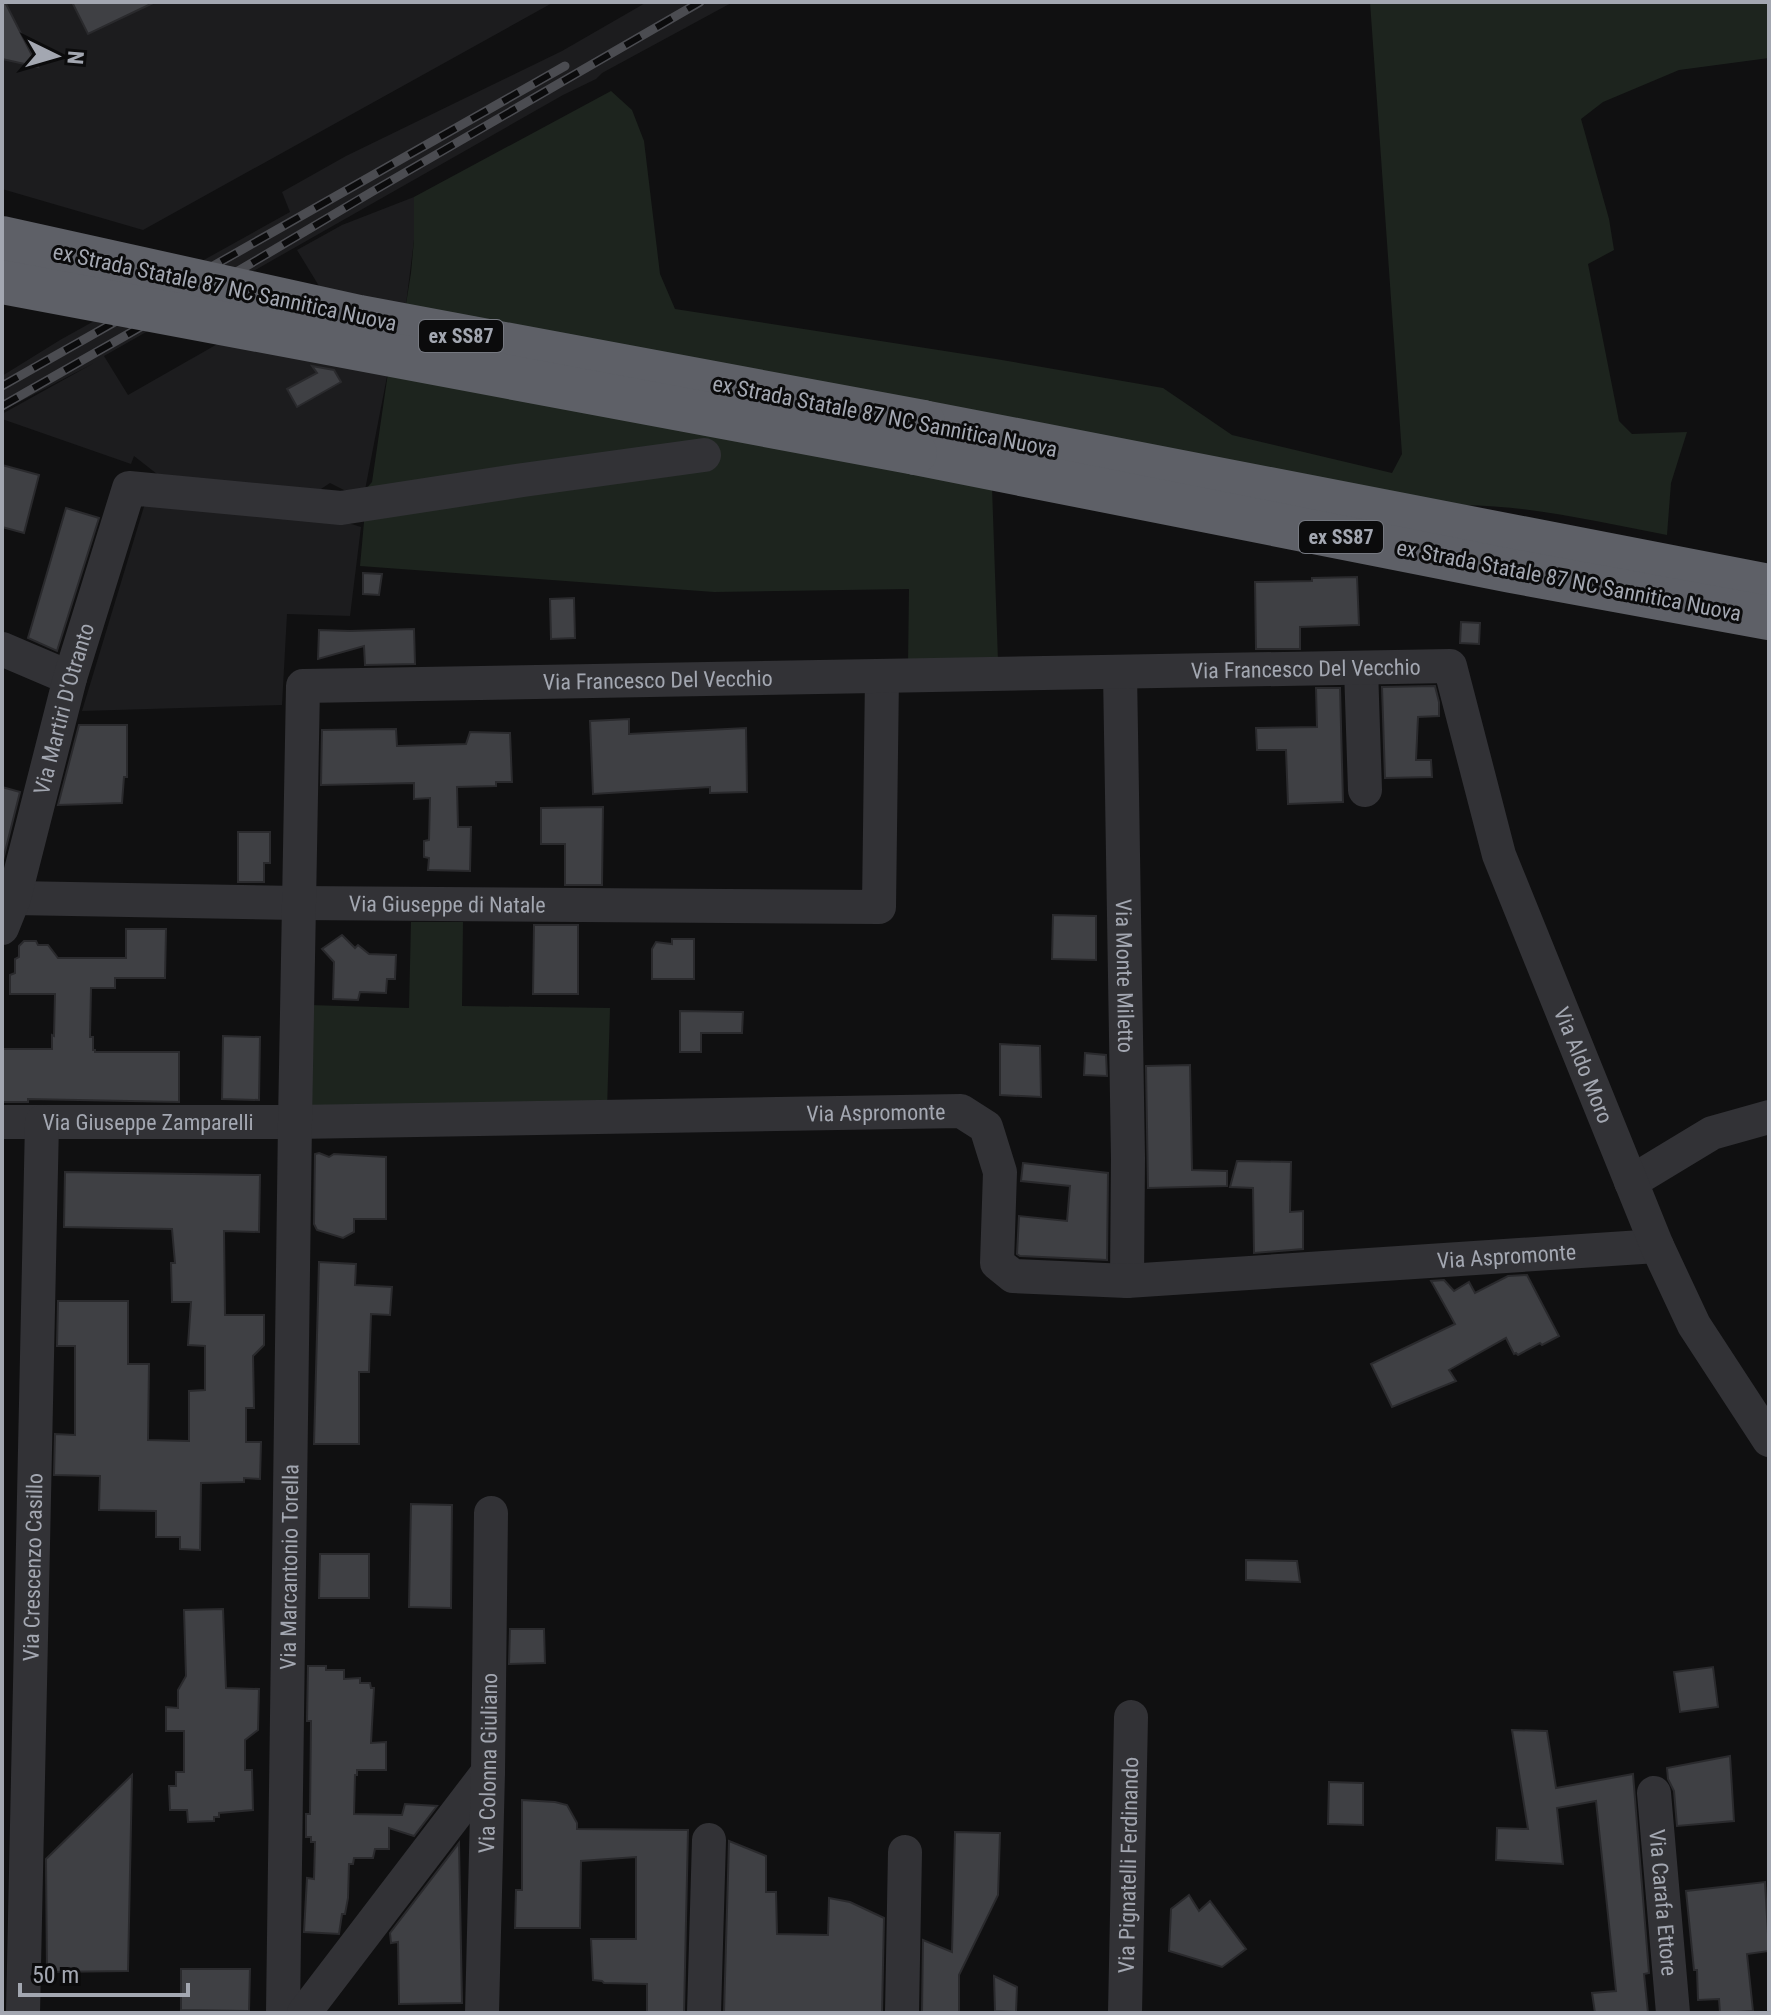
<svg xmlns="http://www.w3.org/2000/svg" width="1771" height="2015" font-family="'Roboto Condensed',sans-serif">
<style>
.built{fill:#1c1c1e}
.green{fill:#1d241e}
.building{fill:#3f4044;stroke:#2a2a2d;stroke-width:2}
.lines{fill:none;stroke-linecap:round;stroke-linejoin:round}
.minor{stroke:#323236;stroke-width:34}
.highway{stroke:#5e6067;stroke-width:44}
.rail-casing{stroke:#4b4c51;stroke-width:9}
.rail{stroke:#0b0b0c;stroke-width:6;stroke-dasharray:18;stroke-linecap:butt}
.highway-bridge{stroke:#5e6067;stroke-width:44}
.labels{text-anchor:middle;stroke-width:6;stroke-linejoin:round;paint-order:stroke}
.shield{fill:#0b0b0c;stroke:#757880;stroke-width:2}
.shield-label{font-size:20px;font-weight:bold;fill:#a3a7b1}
.street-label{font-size:22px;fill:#a3a7b1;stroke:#0b0b0c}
</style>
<rect width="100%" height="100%" fill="#101011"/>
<g class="built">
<path d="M 2,2 L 554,2 L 143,230 L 2,189 Z"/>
<path d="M 647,2 L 733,2 L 602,73 L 596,79 L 563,95 L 104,356 L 128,395 L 319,286 L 297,250 L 342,225 L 414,197 L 414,240 L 406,304 L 389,366 L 365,490 L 344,490 L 330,483 L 318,491 L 157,474 L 134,456 L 131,464 L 2,419 L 2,414 L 94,363 L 2,411 L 2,376 L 60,340 L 290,212 L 282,192 L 346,156 L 562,51 Z"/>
<path d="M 146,500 L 326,516 L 361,527 L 350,616 L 287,614 L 282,705 L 82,711 Z"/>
</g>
<g class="green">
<path d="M 1370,2 L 1769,2 L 1769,58 L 1679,70 L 1603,102 L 1581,119 L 1609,219 L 1614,250 L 1588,264 L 1619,421 L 1632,434 L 1687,432 L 1671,483 L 1667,535 C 1592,521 1514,501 1438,506 L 992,487 L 998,661 L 908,666 L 909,589 L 714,592 L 360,566 L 365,511 L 365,490 L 372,482 L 389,366 L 406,304 L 411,273 L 414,240 L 414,197 L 611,91 L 632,110 L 644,141 L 660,274 L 675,309 L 996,359 L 1163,388 L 1232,435 L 1392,473 L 1402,454 Z"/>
<path d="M 411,922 L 463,922 L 462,1006 L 610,1008 L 607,1111 L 307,1111 L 309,1005 L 409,1008 Z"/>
</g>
<g class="building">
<path d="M 2,2 L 5,2 L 38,67 L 2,59 Z"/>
<path d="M 72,2 L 155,2 L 88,34 Z"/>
<path d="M 312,366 L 334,370 L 341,382 L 297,407 L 287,389 L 317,373 Z"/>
<path d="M 2,465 L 39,475 L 24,533 L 2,527 Z"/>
<path d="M 66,508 L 99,518 L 57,651 L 28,638 Z"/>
<path d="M 363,573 L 382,574 L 379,595 L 363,594 Z"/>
<path d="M 1357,577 L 1359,625 L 1300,627 L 1300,649 L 1256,649 L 1255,582 L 1312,581 L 1312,578 Z"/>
<path d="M 574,598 L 575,638 L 551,639 L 550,599 Z"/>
<path d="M 1461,622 L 1480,623 L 1479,644 L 1460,643 Z"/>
<path d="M 414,629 L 415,664 L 365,665 L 364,646 L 318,659 L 319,630 L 350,631 Z"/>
<path d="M 1435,686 L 1439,702 L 1439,716 L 1418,717 L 1416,760 L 1431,760 L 1432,777 L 1385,778 L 1382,687 Z"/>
<path d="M 1316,688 L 1340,688 L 1343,802 L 1288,804 L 1286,750 L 1257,750 L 1256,728 L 1317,727 Z"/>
<path d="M 629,719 L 629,734 L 746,728 L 747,792 L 710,793 L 710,787 L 593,794 L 590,721 Z"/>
<path d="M 79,725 L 127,725 L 127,777 L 124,777 L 122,803 L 58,805 Z"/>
<path d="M 396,729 L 397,746 L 466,744 L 470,732 L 510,733 L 512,782 L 496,782 L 496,786 L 457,787 L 458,827 L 471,827 L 470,871 L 428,870 L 429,858 L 424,857 L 424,841 L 429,840 L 430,798 L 414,799 L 414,783 L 321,785 L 322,730 Z"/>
<path d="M 2,787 L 20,792 L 2,864 Z"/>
<path d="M 603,807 L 602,885 L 565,885 L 565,844 L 541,844 L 541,808 Z"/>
<path d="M 238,832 L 270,832 L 270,863 L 264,863 L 264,882 L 238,882 Z"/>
<path d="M 1053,915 L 1096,916 L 1096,960 L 1052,959 Z"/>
<path d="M 534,925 L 578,925 L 578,994 L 533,994 Z"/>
<path d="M 126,929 L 166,929 L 165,978 L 115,978 L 115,988 L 91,988 L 90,1037 L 93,1037 L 93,1050 L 95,1050 L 95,1052 L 179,1052 L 179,1102 L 28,1099 L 28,1102 L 2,1102 L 2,1049 L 52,1049 L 52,1035 L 54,1036 L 55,994 L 10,994 L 10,975 L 15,973 L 15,959 L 19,957 L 19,946 L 24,941 L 36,941 L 38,945 L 48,945 L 58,958 L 126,958 Z"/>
<path d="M 342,935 L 355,948 L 358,945 L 369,954 L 396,955 L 395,979 L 387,979 L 386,993 L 360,992 L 358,1000 L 333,999 L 334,962 L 322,949 Z"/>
<path d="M 672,939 L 694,939 L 694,979 L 652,979 L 652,949 L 656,942 L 672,944 Z"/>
<path d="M 680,1011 L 743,1012 L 742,1033 L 701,1033 L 701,1052 L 680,1052 Z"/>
<path d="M 223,1036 L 260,1037 L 259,1100 L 222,1099 Z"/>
<path d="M 1000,1044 L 1040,1046 L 1041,1097 L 1000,1095 Z"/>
<path d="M 1085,1053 L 1106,1055 L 1107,1076 L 1084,1075 Z"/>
<path d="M 1190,1065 L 1192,1170 L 1227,1171 L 1227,1186 L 1148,1188 L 1146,1066 Z"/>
<path d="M 319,1153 L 329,1157 L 334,1154 L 386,1157 L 386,1219 L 354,1219 L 354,1232 L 343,1238 L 317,1230 L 314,1224 L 315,1154 Z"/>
<path d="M 1237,1161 L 1291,1162 L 1290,1212 L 1303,1211 L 1303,1249 L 1254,1253 L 1253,1188 L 1230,1187 Z"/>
<path d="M 1023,1163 L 1108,1173 L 1107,1260 L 1020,1256 L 1017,1254 L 1019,1216 L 1067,1221 L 1070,1186 L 1021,1181 Z"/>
<path d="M 65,1172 L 260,1175 L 259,1232 L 224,1231 L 225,1315 L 264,1315 L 264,1345 L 253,1356 L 254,1408 L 246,1408 L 246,1442 L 261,1442 L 260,1479 L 244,1478 L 244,1482 L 201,1483 L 200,1550 L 180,1549 L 180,1537 L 156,1537 L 156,1511 L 99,1510 L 100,1476 L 54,1475 L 55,1434 L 75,1435 L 75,1346 L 57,1346 L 58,1301 L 128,1301 L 128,1364 L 149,1364 L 148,1440 L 189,1441 L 189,1391 L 205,1390 L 205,1346 L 188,1345 L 191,1302 L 172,1302 L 171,1263 L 175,1263 L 172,1229 L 64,1227 Z"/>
<path d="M 319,1262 L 356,1264 L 355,1285 L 392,1287 L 390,1315 L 371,1314 L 369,1372 L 359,1372 L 359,1444 L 314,1444 Z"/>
<path d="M 1527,1275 L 1559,1336 L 1542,1345 L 1540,1343 L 1518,1355 L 1516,1353 L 1514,1354 L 1506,1338 L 1449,1370 L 1456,1381 L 1392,1407 L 1371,1364 L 1455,1324 L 1431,1281 L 1444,1280 L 1454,1291 L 1469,1282 L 1475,1293 L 1508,1276 Z"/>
<path d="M 411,1504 L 452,1505 L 451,1608 L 409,1607 Z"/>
<path d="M 320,1554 L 369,1554 L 369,1598 L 319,1598 Z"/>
<path d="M 1246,1560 L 1297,1561 L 1300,1582 L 1246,1580 Z"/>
<path d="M 223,1609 L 226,1688 L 259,1689 L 258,1730 L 245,1740 L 245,1770 L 252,1770 L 253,1810 L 219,1813 L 219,1817 L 214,1817 L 214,1821 L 188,1822 L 187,1810 L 170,1810 L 169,1786 L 176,1786 L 176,1772 L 184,1772 L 184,1731 L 166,1731 L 166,1707 L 178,1708 L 178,1690 L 186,1676 L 184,1610 Z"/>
<path d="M 510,1629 L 544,1629 L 545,1663 L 509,1664 Z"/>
<path d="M 308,1666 L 326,1666 L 326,1670 L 344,1670 L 344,1679 L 360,1678 L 360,1683 L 370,1683 L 371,1688 L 374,1688 L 371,1743 L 386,1742 L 386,1770 L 357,1770 L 357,1775 L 355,1775 L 354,1814 L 402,1815 L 405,1804 L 437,1806 L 414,1836 L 389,1828 L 389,1849 L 375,1849 L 373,1858 L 354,1858 L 353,1864 L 349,1864 L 348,1898 L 345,1914 L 342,1914 L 339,1934 L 304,1932 L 307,1878 L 314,1879 L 315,1842 L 311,1842 L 311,1837 L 306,1837 L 306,1814 L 310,1814 L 311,1721 L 307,1721 Z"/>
<path d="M 1713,1667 L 1718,1707 L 1680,1712 L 1674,1672 Z"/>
<path d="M 1512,1730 L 1547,1731 L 1556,1788 L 1633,1774 L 1649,1973 L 1644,1974 L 1648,2013 L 1595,2013 L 1592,1993 L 1616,1991 L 1596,1801 L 1557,1808 L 1563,1864 L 1496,1860 L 1497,1828 L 1528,1829 Z"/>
<path d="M 1730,1756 L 1734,1821 L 1677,1826 L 1674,1791 L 1668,1779 L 1667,1768 Z"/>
<path d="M 132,1775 L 128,1971 L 47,1972 L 46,1859 Z"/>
<path d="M 1329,1782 L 1363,1783 L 1363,1825 L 1328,1824 Z"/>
<path d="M 522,1800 L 555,1802 L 567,1805 L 577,1823 L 577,1829 L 688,1830 L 684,2013 L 647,2013 L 647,1984 L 604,1983 L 602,1981 L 593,1980 L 591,1939 L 636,1939 L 636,1857 L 581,1861 L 580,1928 L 515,1928 L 516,1890 L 522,1890 Z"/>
<path d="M 955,1832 L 1000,1833 L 998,1895 L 959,1975 L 959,2013 L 922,2013 L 923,1940 L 952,1952 Z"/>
<path d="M 729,1841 L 766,1856 L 766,1892 L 776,1892 L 777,1934 L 828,1935 L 829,1898 L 850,1902 L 884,1918 L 882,2013 L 724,2013 Z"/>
<path d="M 459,1843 L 462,2003 L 399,2004 L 398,1942 L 391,1943 L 390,1933 Z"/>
<path d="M 1765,1882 L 1769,1951 L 1747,1954 L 1753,2011 L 1720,2013 L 1719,1999 L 1698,2000 L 1697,1970 L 1694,1970 L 1686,1891 Z"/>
<path d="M 1189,1895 L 1199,1911 L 1210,1901 L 1246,1949 L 1222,1967 L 1169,1951 L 1171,1909 Z"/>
<path d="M 181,1969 L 250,1969 L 249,2011 L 181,2010 Z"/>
<path d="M 994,1976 L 1017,1987 L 1016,2012 L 995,2011 Z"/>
</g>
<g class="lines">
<g class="minor">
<path d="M 2,649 L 70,678"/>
<path d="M 1361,668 L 1365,790"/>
<path id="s1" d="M 1120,672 L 1128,1158 L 1127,1281"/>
<path id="s2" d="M 2,894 L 14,898 L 298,903 L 879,907 L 882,676"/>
<path id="s3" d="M 2,928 L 14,898 L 70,678 L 129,488 L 341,508 L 523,480 L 704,455"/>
<path id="s4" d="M 2,1122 L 295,1122 L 961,1111 L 986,1127 L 1000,1172 L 997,1263 L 1013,1276 L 1127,1281 L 1657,1246"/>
<path d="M 1631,1182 L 1712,1133 L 1769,1117"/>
<path id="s5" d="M 1654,1793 L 1673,2013"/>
<path id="s6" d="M 23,2013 L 42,1122"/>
<path id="s7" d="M 283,2013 L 295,1122 L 303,686 L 1450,666 L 1499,855 L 1657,1246 L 1694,1325 L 1769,1440"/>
<path d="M 304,2013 L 488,1772"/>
<path id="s8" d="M 482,2013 L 488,1772 L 491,1513"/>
<path d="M 704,2013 L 709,1840"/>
<path d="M 902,2013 L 905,1852"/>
<path id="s9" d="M 1125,2013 L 1131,1717"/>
</g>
<g class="highway">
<path d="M 923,422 L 1769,586"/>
<path d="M 915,453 L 1511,571 L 1769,618"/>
</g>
<g class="rail-casing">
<g id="rail">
<path d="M 2,386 L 565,66"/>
<path d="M 2,406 L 228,277 L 375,190 L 700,2"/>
</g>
</g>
<use href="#rail" class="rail"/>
<g class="highway-bridge">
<path d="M 2,238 L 359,317 L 923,422"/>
<path d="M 2,282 L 915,453"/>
</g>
</g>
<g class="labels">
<g class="shield">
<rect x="419" y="320" width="84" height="32" rx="6"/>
<rect x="1299" y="521" width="84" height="32" rx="6"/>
</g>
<g class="shield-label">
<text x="461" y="343">ex SS87</text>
<text x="1341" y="544">ex SS87</text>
</g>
<g class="street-label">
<text transform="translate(225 287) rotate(12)" y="8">ex Strada Statale 87 NC Sannitica Nuova</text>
<text transform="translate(885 416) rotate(11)" y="8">ex Strada Statale 87 NC Sannitica Nuova</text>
<text transform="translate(1569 580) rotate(11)" y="8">ex Strada Statale 87 NC Sannitica Nuova</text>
<text dy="8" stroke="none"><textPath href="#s7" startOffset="2330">Via Francesco Del Vecchio</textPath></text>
<text dy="8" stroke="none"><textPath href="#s7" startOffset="1682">Via Francesco Del Vecchio</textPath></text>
<text dy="8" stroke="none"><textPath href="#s3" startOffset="228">Via Martiri D'Otranto</textPath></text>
<text dy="8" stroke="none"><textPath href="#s2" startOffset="446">Via Giuseppe di Natale</textPath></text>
<text dy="8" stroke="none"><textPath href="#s1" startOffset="304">Via Monte Miletto</textPath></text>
<text dy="8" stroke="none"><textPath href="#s7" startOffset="2896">Via Aldo Moro</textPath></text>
<text dy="8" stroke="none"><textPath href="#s4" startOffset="874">Via Aspromonte</textPath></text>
<text dy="8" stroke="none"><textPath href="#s4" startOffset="146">Via Giuseppe Zamparelli</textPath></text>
<text dy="8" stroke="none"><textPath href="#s4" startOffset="1642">Via Aspromonte</textPath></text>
<text dy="8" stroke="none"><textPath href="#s6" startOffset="446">Via Crescenzo Casillo</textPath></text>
<text dy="8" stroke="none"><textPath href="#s7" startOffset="446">Via Marcantonio Torella</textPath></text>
<text dy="8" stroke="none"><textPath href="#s8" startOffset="250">Via Colonna Giuliano</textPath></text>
<text dy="8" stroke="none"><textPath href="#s9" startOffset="148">Via Pignatelli Ferdinando</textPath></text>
<text dy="8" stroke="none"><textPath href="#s5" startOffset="110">Via Carafa Ettore</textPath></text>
</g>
</g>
<rect width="1771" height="2015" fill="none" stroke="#a3a7b1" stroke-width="8"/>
<g transform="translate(56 56) rotate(95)" stroke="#0b0b0c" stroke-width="6" paint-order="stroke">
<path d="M0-6L14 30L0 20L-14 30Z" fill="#a3a7b1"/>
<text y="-12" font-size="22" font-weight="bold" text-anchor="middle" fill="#a3a7b1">N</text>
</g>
<path d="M20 1983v12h168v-12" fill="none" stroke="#a3a7b1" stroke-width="4"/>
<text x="32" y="1983" font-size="24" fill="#a3a7b1" stroke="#0b0b0c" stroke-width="6" paint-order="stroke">50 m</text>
</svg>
